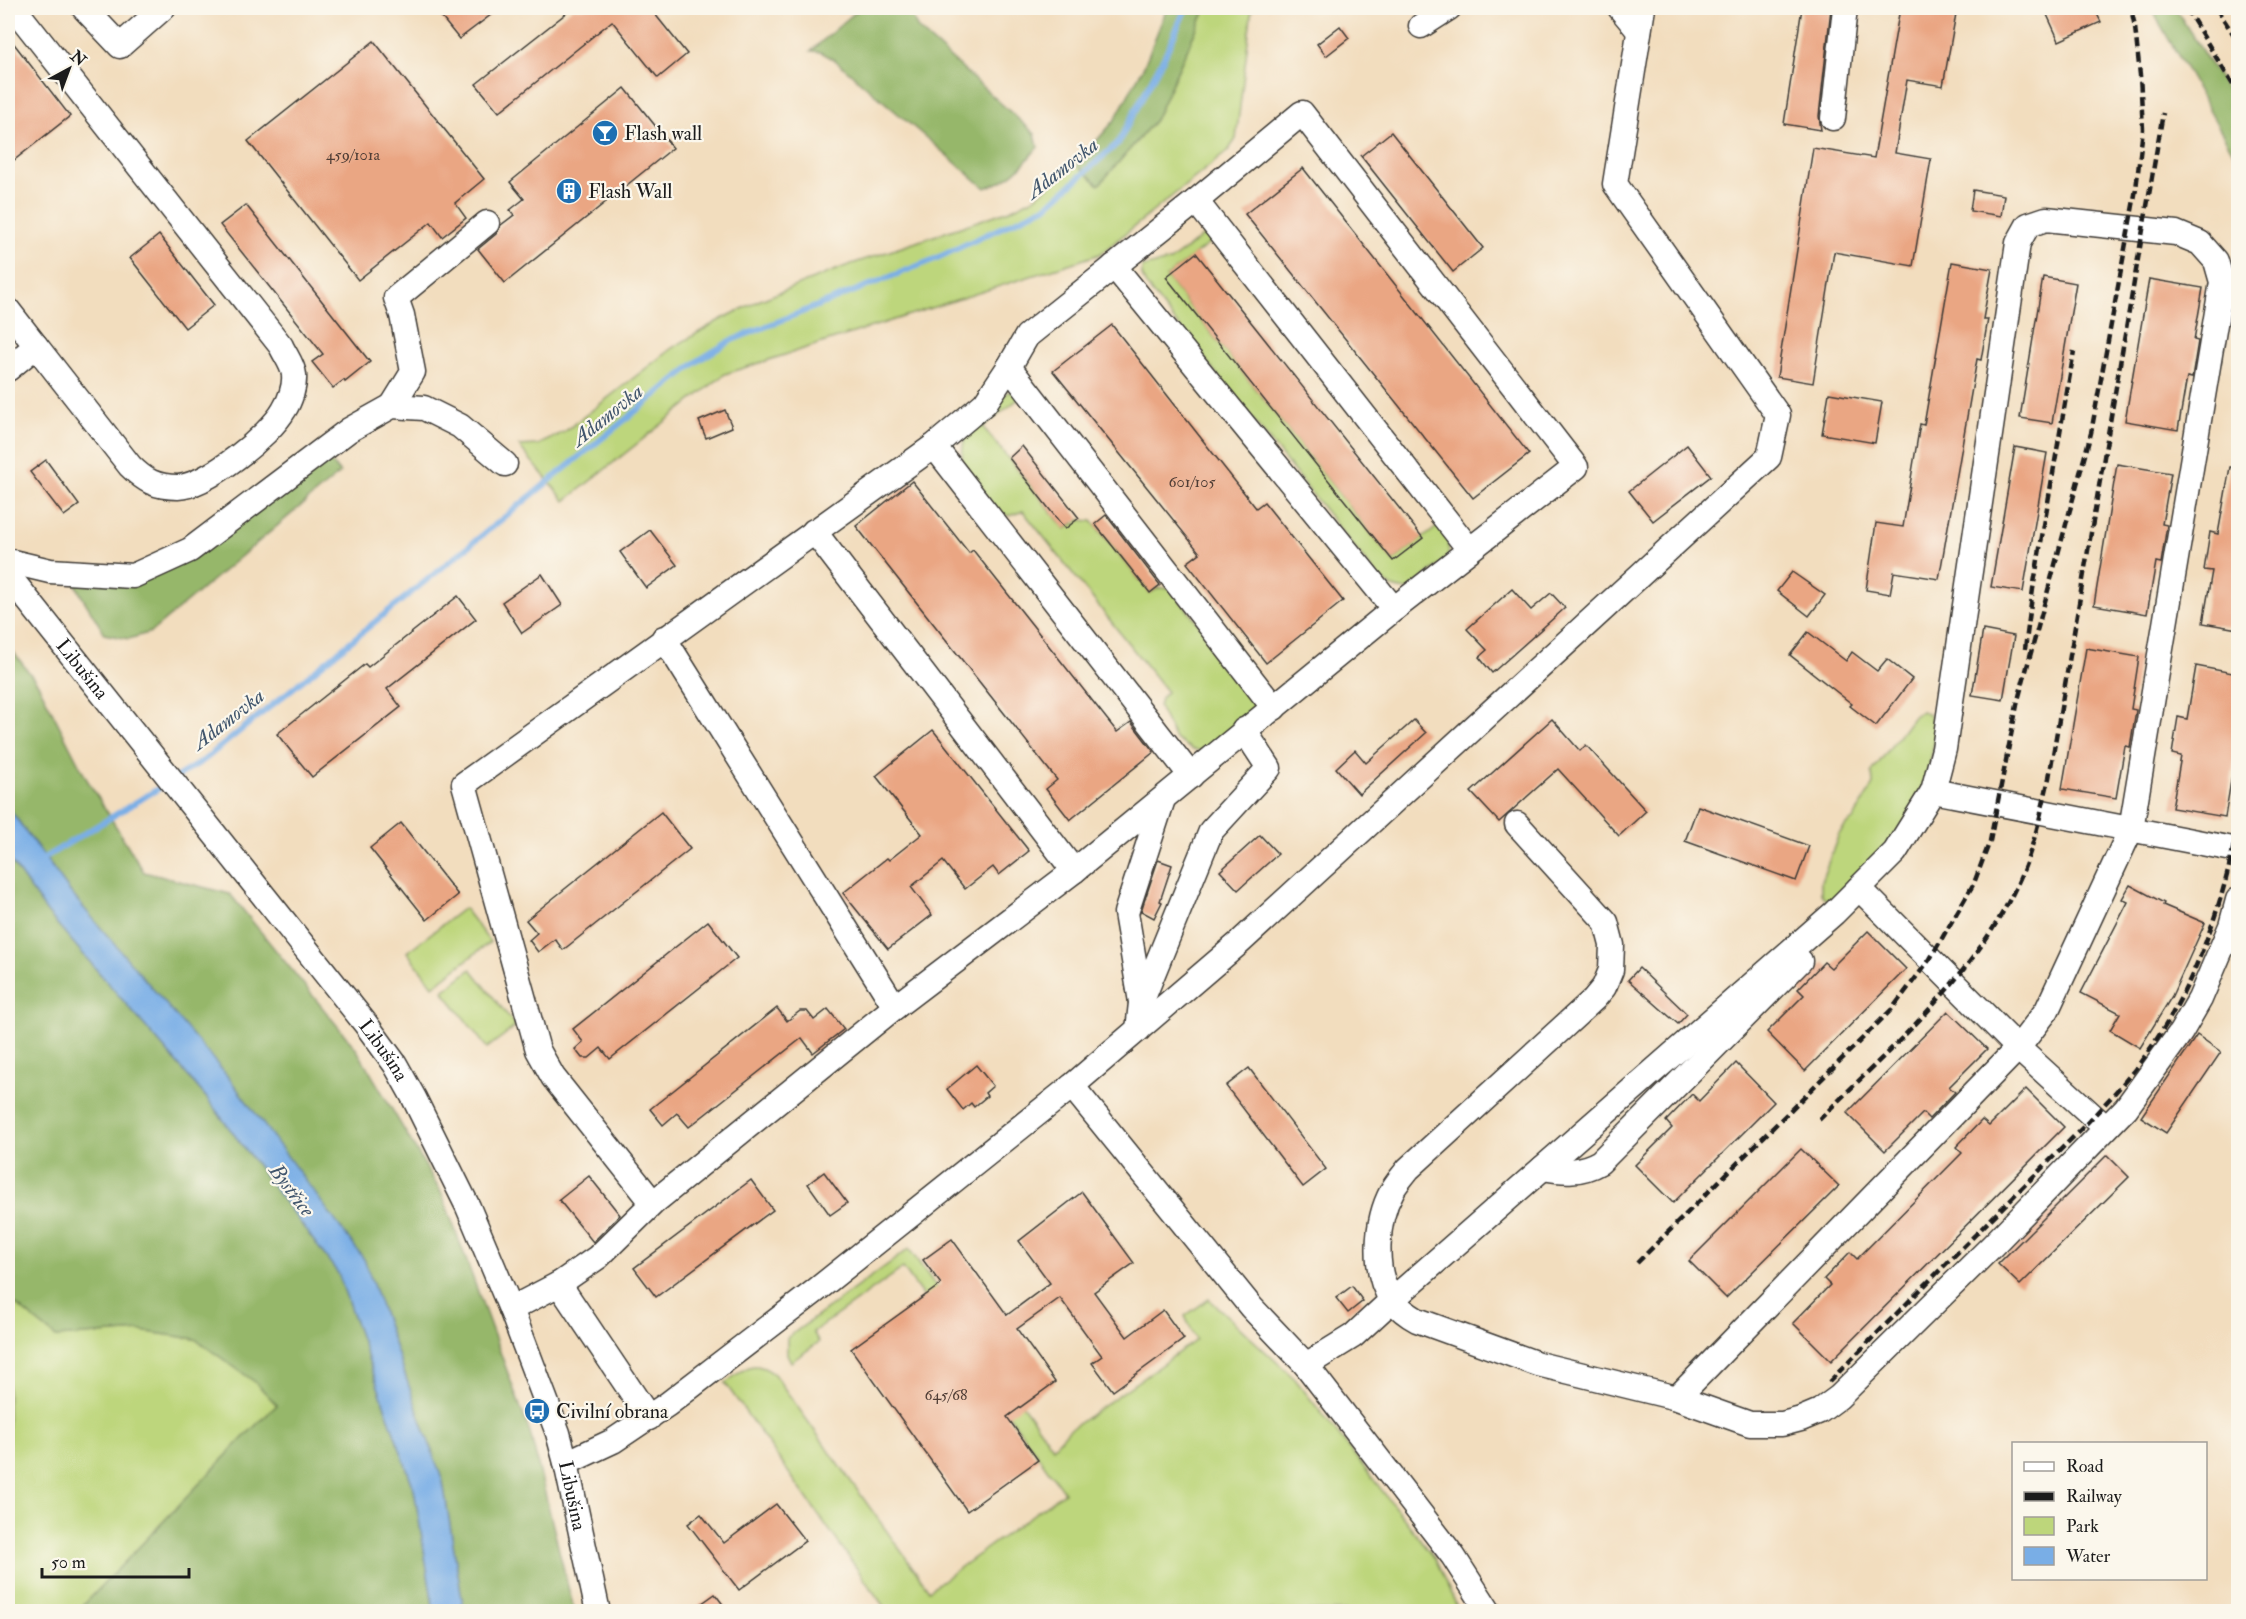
<svg xmlns="http://www.w3.org/2000/svg" width="2246" height="1619" font-family="'IM FELL Double Pica',serif">
<style>
.green{fill:#bdd67b;stroke:#6c794c;stroke-width:1.5}
.forest{fill:#96b76b;stroke:#596a44;stroke-width:1.5}
.water{fill:#79aee6;stroke:#4a6581;stroke-width:1.5}
.lines{fill:none;stroke-linecap:round;stroke-linejoin:round}
.stream{stroke:#79aee6;stroke-width:6}
.building{fill:#eaa683}
.minor-casing{stroke:#3c3934;stroke-width:27}
.minor{stroke:#fff;stroke-width:24}
.rail{stroke:#1c1c1c;stroke-width:4.5;stroke-dasharray:9 4.5;stroke-linecap:butt}
.labels{text-anchor:middle;stroke-width:4.5;stroke-linejoin:round;paint-order:stroke}
.number-label{font-size:16px;fill:#503e36}
.poi-label{font-size:20px;fill:#1c1c1c;stroke:#fbf7ec;text-anchor:start}
.street-label{font-size:20px;fill:#1c1c1c;stroke:#fbf7ec}
.water-label{font-size:21px;font-style:italic;fill:#41566d;stroke:#fbf7ec}
</style>
<rect width="100%" height="100%" fill="#fbf7ec"/>
<filter id="ink" filterUnits="userSpaceOnUse"><feTurbulence type="fractalNoise" baseFrequency=".0167" numOctaves="2"/><feDisplacementMap in="SourceGraphic" scale="12" xChannelSelector="R" yChannelSelector="G"/><feConvolveMatrix kernelMatrix="1 2 1 2 8 2 1 2 1" color-interpolation-filters="sRGB"/></filter>
<filter id="wash" filterUnits="userSpaceOnUse"><feTurbulence type="fractalNoise" baseFrequency=".008" numOctaves="4" result="noise"/><feDisplacementMap in="SourceGraphic" scale="24" xChannelSelector="R" yChannelSelector="G"/><feGaussianBlur stdDeviation="1.35" result="paint"/><feColorMatrix in="noise" values="0 0 0 0 0 0 0 0 0 0 0 0 0 0 0 0 0 1.4 0 .05"/><feComposite in="paint" operator="in"/></filter>
<g filter="url(#wash)">
<rect width="100%" height="100%" fill="#f2ddbe"/>
<g class="green">
<path d="M 1206,8 L 1252,8 L 1236,139 L 1228,151 L 1100,254 L 725,374 L 565,501 L 519,446 L 538,445 L 564,432 L 672,348 L 718,321 L 758,301 L 846,266 L 1010,210 L 1034,198 L 1076,164 L 1099,185 L 1155,120 Z"/>
<path d="M 1208,232 L 1215,239 L 1166,277 L 1393,561 L 1441,524 C 1448,535 1450,544 1448,558 L 1408,590 C 1394,589 1386,585 1377,576 L 1146,285 L 1142,275 L 1142,267 L 1170,261 Z"/>
<path d="M 1008,392 L 1016,393 L 1021,397 L 983,427 L 1065,529 L 1080,520 L 1092,521 L 1150,593 L 1159,588 L 1170,588 L 1253,692 L 1254,704 L 1251,716 L 1206,751 L 1193,750 L 1175,739 L 1159,707 L 1161,698 L 1167,692 L 1023,511 L 1010,516 L 1000,513 L 967,475 L 962,461 L 963,445 L 968,430 Z"/>
<path d="M 1921,711 C 1957,719 1910,822 1897,840 C 1892,847 1883,853 1877,859 C 1862,873 1848,886 1833,900 L 1825,899 L 1821,894 L 1821,882 L 1839,834 L 1847,824 L 1853,820 L 1873,784 L 1872,772 L 1912,718 Z"/>
<path d="M 464,908 L 490,942 L 433,986 L 407,952 Z"/>
<path d="M 471,969 L 516,1026 L 487,1048 L 443,991 Z"/>
<path d="M 909,1249 L 1053,1447 L 1068,1431 L 1196,1340 L 1185,1316 L 1209,1299 L 1295,1379 L 1434,1557 L 1459,1611 L 887,1611 L 725,1383 C 744,1370 752,1357 774,1374 L 929,1590 L 1064,1492 L 903,1268 L 813,1332 L 819,1342 L 791,1362 L 787,1354 L 787,1338 Z"/>
<path d="M 8,1298 L 56,1337 L 141,1331 L 195,1339 L 255,1382 L 277,1405 L 243,1438 L 78,1611 L 8,1611 Z"/>
</g>
<g class="forest">
<path d="M 860,8 L 908,8 L 918,29 L 1035,134 L 1038,147 C 1022,167 1009,181 985,188 L 835,60 L 821,52 L 811,51 Z"/>
<path d="M 1167,8 L 1206,8 L 1155,120 L 1099,185 L 1076,164 L 1114,121 L 1144,66 Z"/>
<path d="M 2151,8 L 2175,8 L 2230,95 L 2238,113 L 2238,161 Z"/>
<path d="M 329,459 L 340,473 L 151,632 L 129,639 L 104,634 C 94,613 78,596 72,573 L 133,576 Z"/>
<path d="M 8,645 L 38,684 L 86,778 L 144,872 L 230,894 L 357,1050 L 442,1194 L 531,1436 L 574,1611 L 464,1611 L 443,1482 L 364,1259 L 71,893 L 8,807 Z"/>
<path d="M 8,857 L 47,912 L 206,1097 L 338,1273 L 414,1489 L 434,1611 L 78,1611 L 243,1438 L 277,1405 L 255,1382 L 195,1339 L 141,1331 L 56,1337 L 8,1298 Z"/>
</g>
<path class="water" d="M 8,807 L 71,893 L 229,1078 L 364,1259 L 443,1482 L 464,1611 L 434,1611 L 414,1489 L 338,1273 L 206,1097 L 47,912 L 8,857 Z"/>
<g class="lines">
<g class="stream">
<path d="M 175,778 L 204,760 L 699,360 L 732,340 L 935,259 L 1047,206 L 1118,143 L 1165,55 L 1186,8"/>
<path d="M 39,861 L 166,784"/>
</g>
</g>
<g id="blocks">
<g class="building">
<path d="M 434,8 L 500,8 L 459,39 Z"/>
<path d="M 573,8 L 650,8 L 687,54 L 658,78 L 612,21 L 499,112 L 476,84 Z"/>
<path d="M 1802,8 L 1831,8 L 1819,116 L 1821,130 L 1784,124 Z"/>
<path d="M 1900,8 L 1957,8 L 1943,86 L 1907,80 L 1895,153 L 1931,159 L 1913,266 L 1834,252 L 1813,383 L 1777,377 L 1813,148 L 1874,158 Z"/>
<path d="M 2044,8 L 2094,8 L 2101,22 L 2059,41 Z"/>
<path d="M 1340,26 L 1349,38 L 1326,56 L 1317,44 Z"/>
<path d="M 8,36 L 70,116 L 8,165 Z"/>
<path d="M 374,41 L 484,179 L 455,203 L 466,218 L 442,237 L 431,222 L 358,280 L 248,141 Z"/>
<path d="M 625,88 L 673,148 L 505,283 L 478,249 L 496,234 L 501,225 L 514,215 L 510,210 L 524,199 L 510,182 Z"/>
<path d="M 1391,132 L 1483,248 L 1453,272 L 1361,156 Z"/>
<path d="M 1303,168 L 1529,454 L 1473,498 L 1245,214 Z"/>
<path d="M 1973,190 L 2004,195 L 2001,216 L 1970,211 Z"/>
<path d="M 246,205 L 370,362 L 345,382 L 344,380 L 333,388 L 312,362 L 323,354 L 220,225 Z"/>
<path d="M 159,235 L 214,305 L 185,328 L 130,258 Z"/>
<path d="M 1196,253 L 1423,538 L 1393,561 L 1166,277 Z"/>
<path d="M 1952,262 L 1992,269 L 1983,319 L 1988,319 L 1981,360 L 1977,359 L 1939,579 L 1894,572 L 1890,594 L 1866,590 L 1876,523 L 1903,527 L 1920,424 L 1924,425 Z"/>
<path d="M 2043,277 L 2076,283 L 2052,423 L 2020,418 Z"/>
<path d="M 2149,279 L 2203,288 L 2194,340 L 2198,341 L 2192,378 L 2187,377 L 2178,430 L 2125,421 Z"/>
<path d="M 1112,325 L 1256,508 L 1264,502 L 1343,601 L 1266,663 L 1187,563 L 1200,553 L 1053,371 Z"/>
<path d="M 1829,393 L 1882,402 L 1875,443 L 1822,434 Z"/>
<path d="M 725,410 L 732,427 L 706,438 L 699,421 Z"/>
<path d="M 1687,445 L 1711,476 L 1653,521 L 1629,491 Z"/>
<path d="M 1022,446 L 1079,518 L 1065,529 L 1009,458 Z"/>
<path d="M 2015,447 L 2047,453 L 2023,592 L 1991,587 Z"/>
<path d="M 46,460 L 79,505 L 64,516 L 30,472 Z"/>
<path d="M 2117,464 L 2171,473 L 2162,524 L 2167,525 L 2161,563 L 2156,562 L 2147,614 L 2094,605 Z"/>
<path d="M 2230,467 L 2238,467 L 2238,629 L 2203,623 L 2212,571 L 2204,570 L 2210,532 L 2218,534 Z"/>
<path d="M 912,481 L 969,553 L 973,550 L 1117,732 L 1131,722 L 1154,752 L 1070,820 L 1046,789 L 1057,780 L 856,526 Z"/>
<path d="M 1106,515 L 1160,585 L 1150,593 L 1095,524 Z"/>
<path d="M 650,530 L 677,565 L 646,588 L 620,552 Z"/>
<path d="M 1792,572 L 1825,595 L 1809,616 L 1777,591 Z"/>
<path d="M 542,574 L 562,605 L 522,633 L 502,602 Z"/>
<path d="M 1512,589 L 1531,610 L 1551,593 L 1565,608 L 1492,673 L 1479,657 L 1487,650 L 1467,629 Z"/>
<path d="M 458,596 L 476,619 L 387,689 L 401,707 L 312,777 L 277,734 L 365,664 L 368,667 Z"/>
<path d="M 1983,630 L 2014,636 L 2003,700 L 1972,695 Z"/>
<path d="M 1808,632 L 1846,661 L 1852,652 L 1877,671 L 1887,659 L 1912,679 L 1876,726 L 1850,706 L 1852,704 L 1790,655 Z"/>
<path d="M 2086,648 L 2139,657 L 2131,709 L 2136,710 L 2130,747 L 2125,746 L 2116,798 L 2062,789 Z"/>
<path d="M 2196,666 L 2238,674 L 2238,739 L 2225,817 L 2172,808 L 2181,756 L 2172,754 L 2178,717 L 2187,719 Z"/>
<path d="M 1552,719 L 1580,751 L 1586,745 L 1646,811 L 1619,836 L 1558,769 L 1499,822 L 1471,792 Z"/>
<path d="M 1414,720 L 1426,733 L 1359,794 L 1336,768 L 1355,750 L 1366,763 Z"/>
<path d="M 933,730 L 1029,851 L 999,875 L 993,867 L 965,889 L 943,861 L 911,887 L 932,915 L 888,949 L 843,893 L 887,858 L 889,860 L 922,834 L 876,776 Z"/>
<path d="M 1698,806 L 1809,846 L 1796,881 L 1685,841 Z"/>
<path d="M 661,812 L 690,849 L 563,950 L 555,939 L 538,952 L 529,940 L 537,933 L 526,920 Z"/>
<path d="M 401,823 L 458,895 L 427,920 L 370,848 Z"/>
<path d="M 1260,835 L 1278,854 L 1238,890 L 1220,871 Z"/>
<path d="M 1158,860 L 1172,865 L 1160,901 L 1162,902 L 1154,918 L 1141,911 Z"/>
<path d="M 2130,885 L 2164,903 L 2163,905 L 2205,923 L 2172,996 L 2140,1048 L 2110,1030 L 2120,1013 L 2081,993 L 2128,902 L 2122,899 Z"/>
<path d="M 708,921 L 737,958 L 610,1059 L 601,1048 L 589,1058 L 582,1058 L 575,1049 L 583,1042 L 573,1029 Z"/>
<path d="M 1868,931 L 1906,969 L 1805,1071 L 1767,1032 L 1804,995 L 1798,989 L 1824,962 L 1831,968 Z"/>
<path d="M 1639,968 L 1687,1014 L 1678,1024 L 1628,980 Z"/>
<path d="M 777,1008 L 787,1021 L 800,1011 L 807,1011 L 814,1020 L 828,1009 L 844,1029 L 813,1053 L 802,1038 L 689,1127 L 677,1113 L 663,1125 L 650,1109 Z"/>
<path d="M 1948,1011 L 1987,1049 L 1949,1087 L 1955,1092 L 1929,1119 L 1923,1113 L 1885,1151 L 1847,1113 Z"/>
<path d="M 2197,1035 L 2221,1052 L 2166,1133 L 2141,1117 Z"/>
<path d="M 1736,1063 L 1774,1102 L 1673,1203 L 1635,1165 L 1672,1128 L 1666,1121 L 1692,1094 L 1699,1101 Z"/>
<path d="M 976,1065 L 993,1086 L 985,1093 L 987,1096 L 974,1107 L 971,1103 L 963,1110 L 947,1089 Z"/>
<path d="M 1249,1068 L 1326,1169 L 1303,1187 L 1226,1086 Z"/>
<path d="M 2026,1089 L 2064,1127 L 1831,1361 L 1793,1323 L 1830,1285 L 1824,1279 L 1850,1252 L 1857,1259 L 1962,1153 L 1956,1147 L 1982,1120 L 1989,1126 Z"/>
<path d="M 1801,1149 L 1839,1186 L 1726,1298 L 1689,1261 Z"/>
<path d="M 2107,1155 L 2129,1177 L 2020,1285 L 1998,1264 Z"/>
<path d="M 824,1172 L 847,1203 L 830,1215 L 808,1184 Z"/>
<path d="M 589,1176 L 620,1215 L 593,1242 L 559,1200 Z"/>
<path d="M 751,1180 L 773,1210 L 656,1297 L 634,1268 Z"/>
<path d="M 1082,1192 L 1134,1263 L 1094,1292 L 1127,1337 L 1163,1310 L 1184,1339 L 1113,1391 L 1092,1363 L 1102,1356 L 1060,1298 L 1017,1329 L 1055,1382 L 1007,1417 L 1038,1460 L 967,1511 L 851,1349 L 941,1284 L 923,1260 L 952,1239 L 1007,1315 L 1050,1283 L 1019,1241 Z"/>
<path d="M 1352,1286 L 1363,1301 L 1348,1313 L 1336,1298 Z"/>
<path d="M 776,1504 L 805,1541 L 739,1590 L 688,1524 L 701,1514 L 724,1543 Z"/>
<path d="M 715,1594 L 728,1611 L 691,1611 Z"/>
</g>
</g>
</g>
<g filter="url(#ink)">
<use href="#blocks" fill-opacity="0" stroke="#3c3934" stroke-width="1.5"/>
<g class="lines">
<g class="minor-casing">
<g id="minor">
<path d="M 14,8 L 281,346 C 285,355 293,365 294,375 C 295,386 290,401 284,410 C 270,435 207,486 178,487 C 156,487 145,481 130,466 L 36,346"/>
<path d="M 84,8 L 120,46 L 163,8"/>
<path d="M 1620,8 L 1639,31"/>
<path d="M 1421,26 L 1449,8"/>
<path d="M 1833,118 L 1845,8"/>
<path d="M 1196,201 L 1469,549"/>
<path d="M 1114,266 L 1394,609"/>
<path d="M 8,310 L 36,346 L 8,369"/>
<path d="M 1009,367 L 1274,708"/>
<path d="M 392,406 L 413,372 L 402,315 L 396,298 L 487,223"/>
<path d="M 934,446 L 1191,776"/>
<path d="M 814,531 L 1074,871"/>
<path d="M 8,561 L 50,571 L 133,576 L 190,550 L 349,430 L 392,406 L 424,408 L 460,426 L 505,464"/>
<path id="s1" d="M 8,575 L 365,1023 L 395,1064 L 414,1098 L 468,1207 L 511,1309 L 558,1433 L 566,1463 L 598,1612"/>
<path d="M 664,638 L 895,1007"/>
<path d="M 1517,824 L 1606,922 L 1612,945 L 1611,970 L 1604,987 L 1594,999 L 1408,1169 C 1403,1176 1396,1183 1392,1191 C 1376,1220 1372,1272 1392,1300 C 1399,1308 1408,1315 1417,1320 L 1538,1364 L 1677,1398 L 1750,1424 L 1782,1424 L 1801,1419 L 1820,1411 L 1839,1397 L 1993,1245 L 2126,1108 L 2181,1032 L 2200,999 L 2231,926 L 2238,900"/>
<path d="M 1859,888 L 2018,1048 L 2106,1128"/>
<path d="M 1141,1002 L 1126,913 L 1163,799"/>
<path d="M 1138,1030 L 1141,1003 L 1211,831 L 1269,768 L 1244,730"/>
<path d="M 1072,1086 L 1251,1307 L 1306,1365 L 1453,1556 L 1489,1612"/>
<path d="M 1543,1168 C 1564,1172 1581,1173 1600,1162 L 1800,961"/>
<path d="M 559,1284 L 649,1418"/>
<path d="M 511,1309 L 559,1284 L 598,1257 L 653,1203 L 895,1007 L 1074,871 L 1394,609 L 1576,467 L 1302,113 L 1196,201 L 1027,336 L 1009,367 L 985,403 L 934,446 L 464,784 L 538,1050 L 553,1077 L 653,1203"/>
<path d="M 1306,1365 L 1353,1336 L 1392,1300 L 1834,913 L 1895,852 L 1933,791 L 2238,850"/>
<path d="M 1677,1398 L 2018,1048 L 2047,1010 L 2131,829 L 2222,282 L 2216,261 L 2200,243 L 2176,233 L 2046,219 L 2028,225 L 2018,243 L 1944,749 L 1933,791"/>
<path d="M 566,1463 L 613,1441 L 668,1404 L 814,1292 L 1072,1086 L 1239,943 L 1769,457 L 1778,415 L 1615,184 L 1643,8"/>
</g>
</g>
<use href="#minor" class="minor"/>
<g class="rail">
<path d="M 2186,8 L 2238,93"/>
<path d="M 2216,8 L 2238,41"/>
<path d="M 2025,649 L 2033,589 L 2074,351"/>
<path d="M 1819,1120 C 1896,1042 1990,964 2028,858 C 2037,832 2043,805 2049,778 L 2163,113"/>
<path d="M 1637,1263 L 1892,1009 L 1930,959 L 1974,883 L 1990,841 L 2018,700 L 2091,433 L 2136,189 L 2143,129 L 2140,75 L 2135,27 L 2131,8"/>
<path d="M 1829,1382 C 1887,1323 1946,1264 2005,1205 C 2050,1159 2099,1115 2139,1064 C 2191,997 2224,906 2238,823"/>
</g>
</g>
</g>
<defs>
<g id="bar-disc" transform="scale(1.35)"><circle r="9.5" fill="#1f6fb2" stroke="#fbf7ec"/><path d="M-6-5H6L.8 .8V4.5H3.5V6h-7V4.5H-.8V.8Z" fill="#fff"/></g>
<g id="building-disc" transform="scale(1.35)"><circle r="9.5" fill="#1f6fb2" stroke="#fbf7ec"/><path d="M-4-6H4V6H1V3H-1V6H-4ZM-2.5-4.3h1.7v1.8h-1.7ZM.8-4.3h1.7v1.8H.8ZM-2.5-1h1.7V.8h-1.7ZM.8-1h1.7V.8H.8Z" fill="#fff"/></g>
<g id="bus-disc" transform="scale(1.35)"><circle r="9.5" fill="#1f6fb2" stroke="#fbf7ec"/><path d="M-5-6H5V4H4V6H2V4H-2V6H-4V4H-5ZM-3.5-4V0h7V-4ZM-3.5 1.2v1.5H-2V1.2ZM2 1.2v1.5H3.5V1.2Z" fill="#fff"/></g>
</defs>
<g fill-rule="evenodd">
<use href="#bar-disc" x="605" y="133"/>
<use href="#building-disc" x="569" y="191"/>
<use href="#bus-disc" x="537" y="1411"/>
</g>
<g class="labels">
<g class="number-label">
<text x="353" y="160">459/101a</text>
<text x="1192" y="487">601/105</text>
<text x="946" y="1400">645/68</text>
</g>
<g class="poi-label">
<text x="624" y="140">Flash wall</text>
<text x="588" y="198">Flash Wall</text>
<text x="556" y="1418">Civilní obrana</text>
</g>
<g class="street-label">
<text dy="7" stroke="none"><textPath href="#s1" startOffset="120">Libušina</textPath></text>
<text dy="7" stroke="none"><textPath href="#s1" startOffset="606">Libušina</textPath></text>
<text dy="7" stroke="none"><textPath href="#s1" startOffset="1092">Libušina</textPath></text>
</g>
<g class="water-label">
<text transform="translate(1062 168) rotate(-38)" y="7">Adamovka</text>
<text transform="translate(607 415) rotate(-39)" y="7">Adamovka</text>
<text transform="translate(228 719) rotate(-38)" y="7">Adamovka</text>
<text transform="translate(292 1190) rotate(53)" y="7">Bystřice</text>
</g>
</g>
<rect width="2246" height="1619" fill="none" stroke="#fbf7ec" stroke-width="30"/>
<rect x="2012" y="1442" width="195" height="138" fill="#fbf7ec" stroke="#a29f99" stroke-width="1.5"/>
<rect x="2024" y="1462" width="30" height="9" fill="#ffffff" stroke="#a29f99" stroke-width="1.5"/>
<text x="2066" y="1472" font-size="18" fill="#1c1c1c">Road</text>
<rect x="2024" y="1492" width="30" height="9" fill="#1c1c1c" stroke="#a29f99" stroke-width="1.5"/>
<text x="2066" y="1502" font-size="18" fill="#1c1c1c">Railway</text>
<rect x="2024" y="1517" width="30" height="18" fill="#bdd67b" stroke="#a29f99" stroke-width="1.5"/>
<text x="2066" y="1532" font-size="18" fill="#1c1c1c">Park</text>
<rect x="2024" y="1547" width="30" height="18" fill="#79aee6" stroke="#a29f99" stroke-width="1.5"/>
<text x="2066" y="1562" font-size="18" fill="#1c1c1c">Water</text>
<g transform="translate(69 69) rotate(41)" stroke="#fbf7ec" stroke-width="4.5" paint-order="stroke">
<path d="M0-4.5L10 22L0 15L-10 22Z" fill="#1c1c1c"/>
<text y="-9" font-size="16" font-weight="bold" text-anchor="middle" fill="#1c1c1c">N</text>
</g>
<path d="M42 1568v9h147v-9" fill="none" stroke="#1c1c1c" stroke-width="3"/>
<text x="51" y="1568" font-size="18" fill="#1c1c1c" stroke="#fbf7ec" stroke-width="4.5" paint-order="stroke">50 m</text>
</svg>
